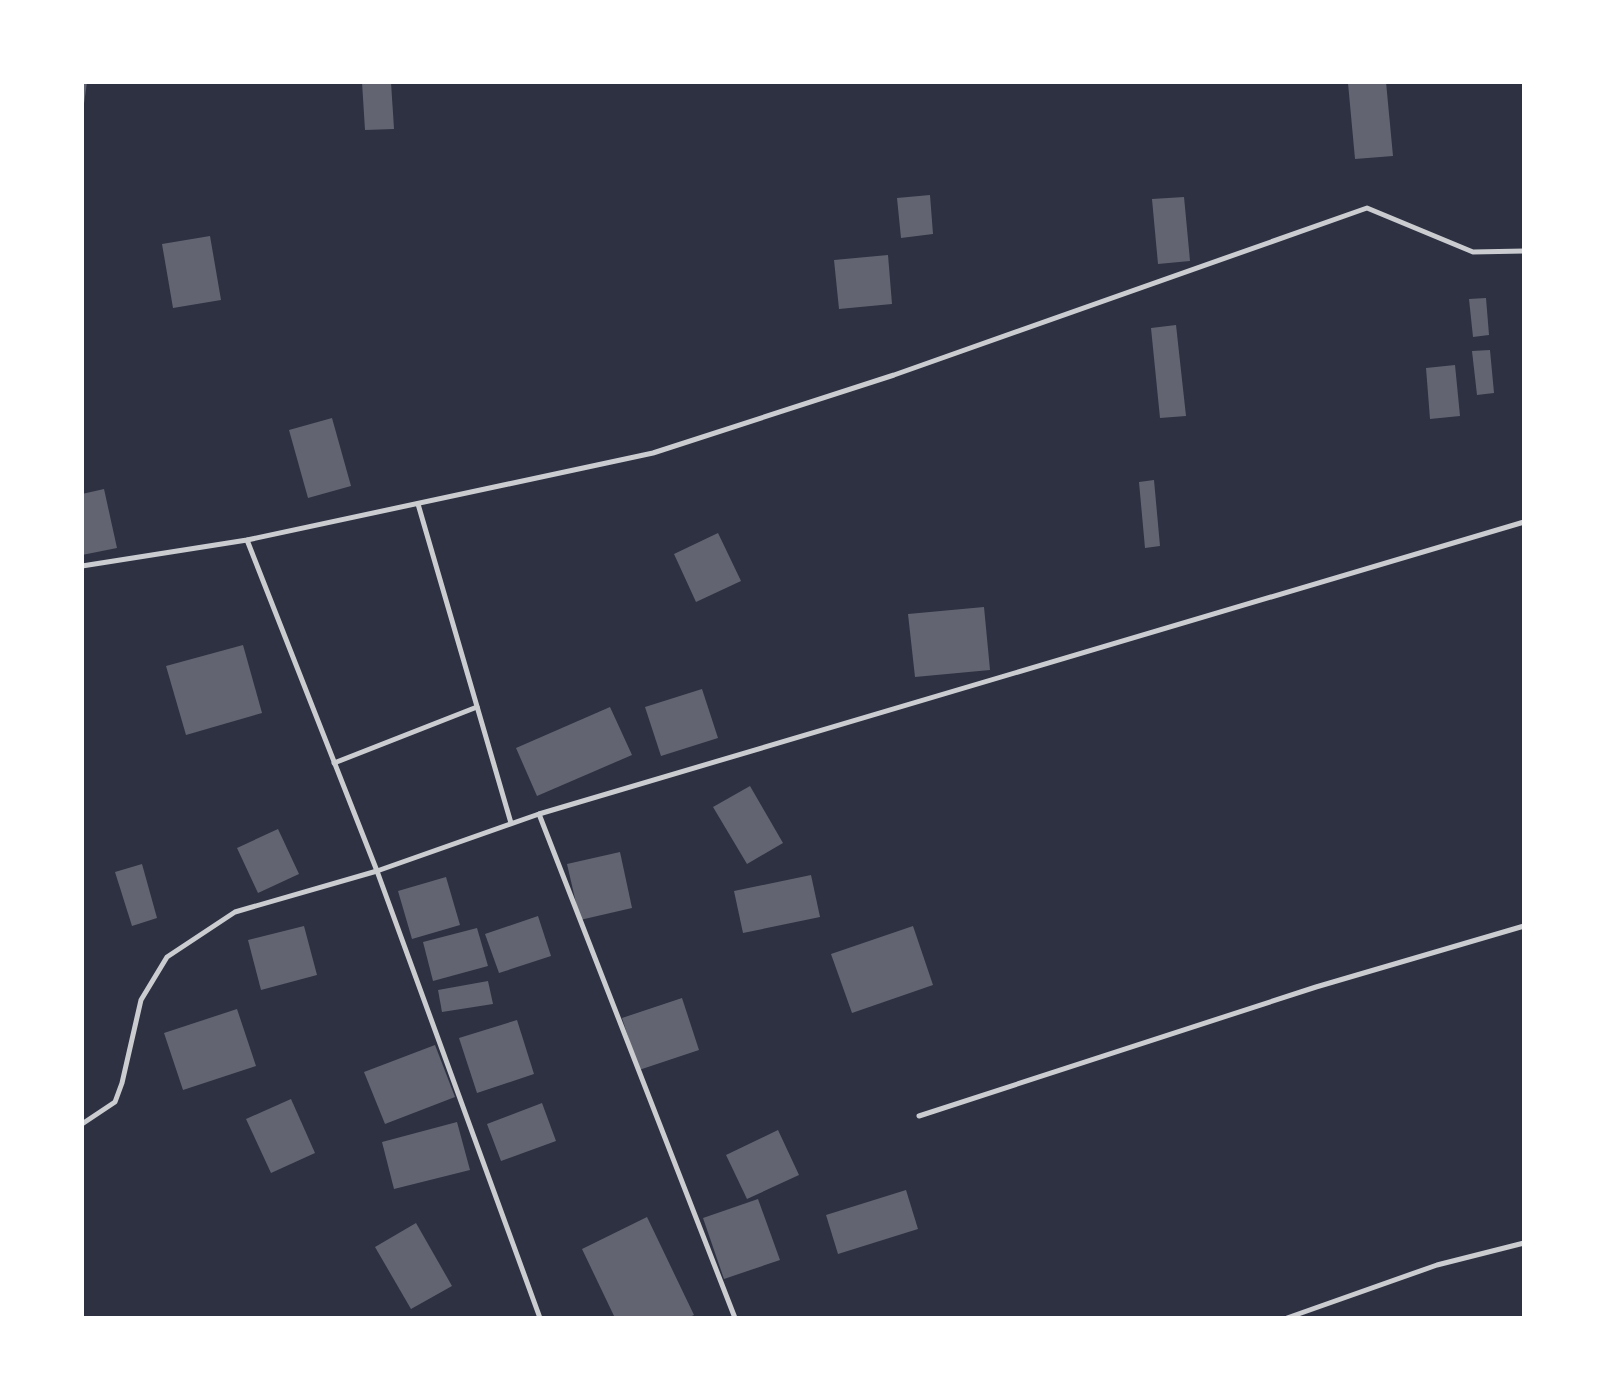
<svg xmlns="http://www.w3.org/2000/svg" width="1606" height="1400" font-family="Montserrat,sans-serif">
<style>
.building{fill:#626471}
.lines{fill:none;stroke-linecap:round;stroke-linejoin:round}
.minor{stroke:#caccd0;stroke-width:5}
</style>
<rect width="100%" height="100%" fill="#2d3142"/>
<g class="building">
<path d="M 82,82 L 87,82 L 84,104 L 82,104 Z"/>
<path d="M 362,82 L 391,82 L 394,129 L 365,130 Z"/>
<path d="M 1357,82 L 1386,82 L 1393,156 L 1355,159 L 1348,83 Z"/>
<path d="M 930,195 L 933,234 L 901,238 L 897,198 Z"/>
<path d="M 1184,197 L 1190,261 L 1158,264 L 1152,199 Z"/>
<path d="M 210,236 L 221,300 L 173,308 L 162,244 Z"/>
<path d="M 888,255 L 892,304 L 839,309 L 834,260 Z"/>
<path d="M 1486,298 L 1489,335 L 1473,337 L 1469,299 Z"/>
<path d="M 1176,325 L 1186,416 L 1160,418 L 1151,328 Z"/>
<path d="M 1490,350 L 1494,393 L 1477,395 L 1472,351 Z"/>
<path d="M 1455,365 L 1460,416 L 1430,419 L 1426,368 Z"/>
<path d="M 332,418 L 351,486 L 308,498 L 289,430 Z"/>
<path d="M 1154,480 L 1160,546 L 1145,548 L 1139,482 Z"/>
<path d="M 104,489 L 117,548 L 82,555 L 82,494 Z"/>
<path d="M 718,533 L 741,581 L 696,602 L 674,554 Z"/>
<path d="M 984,607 L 990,670 L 915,677 L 908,614 Z"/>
<path d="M 243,645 L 262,713 L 186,735 L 166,666 Z"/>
<path d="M 702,689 L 718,738 L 661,756 L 645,707 Z"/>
<path d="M 610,707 L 632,755 L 537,796 L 516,748 Z"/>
<path d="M 750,786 L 783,843 L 747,864 L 713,807 Z"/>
<path d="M 278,829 L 299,874 L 258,893 L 237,848 Z"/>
<path d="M 620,852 L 632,908 L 580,920 L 567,864 Z"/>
<path d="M 142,864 L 157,918 L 132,926 L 115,872 Z"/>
<path d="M 811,875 L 820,917 L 743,933 L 734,891 Z"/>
<path d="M 446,877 L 460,925 L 412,939 L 398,891 Z"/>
<path d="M 538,916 L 551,956 L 499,973 L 485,934 Z"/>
<path d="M 304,926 L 317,975 L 261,990 L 248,940 Z"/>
<path d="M 913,926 L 933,985 L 852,1013 L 831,954 Z"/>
<path d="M 477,928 L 488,966 L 433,981 L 423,942 Z"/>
<path d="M 488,981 L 493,1004 L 442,1012 L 438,990 Z"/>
<path d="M 682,998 L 699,1050 L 639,1070 L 622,1018 Z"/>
<path d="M 237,1009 L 256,1066 L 183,1090 L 164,1033 Z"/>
<path d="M 517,1020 L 534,1074 L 477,1093 L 459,1038 Z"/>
<path d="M 435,1045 L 455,1097 L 385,1124 L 364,1072 Z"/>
<path d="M 291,1099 L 315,1153 L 271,1173 L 246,1119 Z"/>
<path d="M 542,1103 L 556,1141 L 501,1161 L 487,1124 Z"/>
<path d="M 457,1122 L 470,1170 L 394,1189 L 382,1142 Z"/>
<path d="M 778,1130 L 799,1175 L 747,1199 L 726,1155 Z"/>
<path d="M 906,1190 L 918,1229 L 838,1254 L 826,1215 Z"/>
<path d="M 758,1199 L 780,1260 L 724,1279 L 703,1218 Z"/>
<path d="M 647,1217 L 694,1315 L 687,1318 L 615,1318 L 582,1249 Z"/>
<path d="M 416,1223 L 452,1286 L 411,1309 L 375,1247 Z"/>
</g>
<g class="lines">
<g class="minor">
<path d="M 418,504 L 511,823"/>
<path d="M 247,540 L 377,871 L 540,1318"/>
<path d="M 82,566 L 247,540 L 653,453 L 894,375 L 1367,208 L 1473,252 L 1524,251"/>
<path d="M 334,763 L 477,707"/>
<path d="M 539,814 L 735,1318"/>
<path d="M 919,1116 L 1316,987 L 1524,926"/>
<path d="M 82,1124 L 115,1102 L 122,1083 L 141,1000 L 167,957 L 235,912 L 377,871 L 539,814 L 1524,522"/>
<path d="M 1287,1318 L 1437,1265 L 1524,1243"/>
</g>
</g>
<rect width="1606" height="1400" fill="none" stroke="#ffffff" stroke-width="168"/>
</svg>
